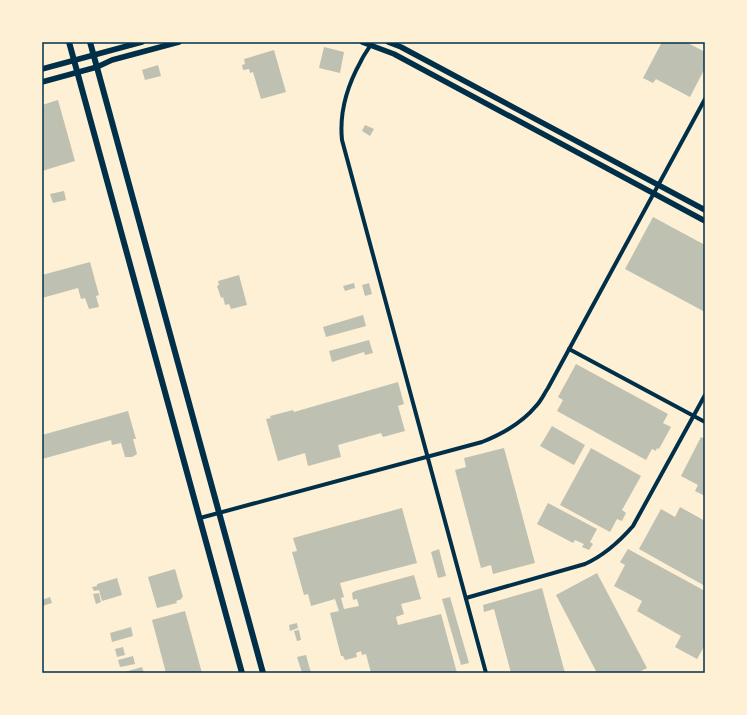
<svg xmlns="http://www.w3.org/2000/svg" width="747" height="715" font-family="Rubik,sans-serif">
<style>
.building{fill:#bec0b2}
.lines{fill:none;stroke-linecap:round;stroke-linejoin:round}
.minor{stroke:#003049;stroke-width:4}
.tertiary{stroke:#003049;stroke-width:5.5}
.secondary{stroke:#003049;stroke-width:6}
.neatline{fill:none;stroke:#003049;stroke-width:1.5}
</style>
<rect width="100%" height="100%" fill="#fdf0d5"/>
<g class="building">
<path d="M 662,42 L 686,42 L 705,52 L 705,68 L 690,97 L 656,79 L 653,83 L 643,78 Z"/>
<path d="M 324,47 L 344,52 L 340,73 L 319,68 Z"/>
<path d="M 274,50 L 286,92 L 261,99 L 253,72 L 250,73 L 249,69 L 243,70 L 242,65 L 245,64 L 244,59 Z"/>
<path d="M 158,65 L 161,76 L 145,80 L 142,70 Z"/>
<path d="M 58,100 L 75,161 L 42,171 L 42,105 Z"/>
<path d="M 365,125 L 374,129 L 370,136 L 362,131 Z"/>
<path d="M 64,191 L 66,200 L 53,203 L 50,194 Z"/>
<path d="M 653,217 L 705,245 L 705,312 L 625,269 Z"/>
<path d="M 90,262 L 99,295 L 96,296 L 99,307 L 89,309 L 85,298 L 81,299 L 78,288 L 42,298 L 42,275 Z"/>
<path d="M 239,275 L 247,305 L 231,309 L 229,304 L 225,305 L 223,297 L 221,298 L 217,286 L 219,285 L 218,281 Z"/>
<path d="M 354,283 L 355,288 L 345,291 L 343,286 Z"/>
<path d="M 369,283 L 372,294 L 365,296 L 362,285 Z"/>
<path d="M 363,315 L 366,326 L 326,337 L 323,327 Z"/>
<path d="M 369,340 L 373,353 L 365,355 L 364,352 L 332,362 L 329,351 Z"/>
<path d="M 576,364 L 668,414 L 663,423 L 671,427 L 659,449 L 657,448 L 656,451 L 652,449 L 646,460 L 557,411 L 563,400 L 558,397 Z"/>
<path d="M 398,382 L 404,404 L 398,406 L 405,431 L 383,437 L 381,433 L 338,445 L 341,457 L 308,466 L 305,453 L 278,461 L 266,419 L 271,418 L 270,416 L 293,410 L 294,412 Z"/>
<path d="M 128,411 L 136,439 L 133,439 L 137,454 L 132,457 L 125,457 L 121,443 L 112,445 L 111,440 L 42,459 L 42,435 Z"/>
<path d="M 552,426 L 585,445 L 574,465 L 540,446 Z"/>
<path d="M 701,437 L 705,439 L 705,496 L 695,491 L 698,485 L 681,476 Z"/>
<path d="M 504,448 L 535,563 L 493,574 L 491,565 L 481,568 L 455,470 L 466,467 L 464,458 Z"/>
<path d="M 591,448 L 641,476 L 622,510 L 626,513 L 622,521 L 617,519 L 610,532 L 560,505 Z"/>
<path d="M 548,503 L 597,529 L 590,542 L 593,544 L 589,550 L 582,547 L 584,544 L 575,540 L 573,543 L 537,524 Z"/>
<path d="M 680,507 L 705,521 L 705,586 L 639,549 L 661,509 L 675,517 Z"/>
<path d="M 402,508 L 417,563 L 340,583 L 344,597 L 341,598 L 344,609 L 359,606 L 357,599 L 353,600 L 352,593 L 355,591 L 414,575 L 421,599 L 401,604 L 404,614 L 396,617 L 398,625 L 441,614 L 457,673 L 371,673 L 366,654 L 362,655 L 361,651 L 356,653 L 357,657 L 345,660 L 343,656 L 341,656 L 330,613 L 339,611 L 335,599 L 311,606 L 308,594 L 304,595 L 292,552 L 297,551 L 293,538 Z"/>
<path d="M 439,549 L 446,576 L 438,578 L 431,552 Z"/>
<path d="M 628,549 L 705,591 L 705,645 L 697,659 L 675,647 L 681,636 L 637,611 L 642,601 L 614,586 L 625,565 L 620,562 Z"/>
<path d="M 175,569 L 183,597 L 181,598 L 182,599 L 176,601 L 177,603 L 157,608 L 148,577 Z"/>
<path d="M 597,573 L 647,668 L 637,673 L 597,673 L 556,595 Z"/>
<path d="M 117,578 L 122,595 L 102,601 L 99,590 L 94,591 L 92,587 L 97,586 L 97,584 Z"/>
<path d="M 542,588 L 565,673 L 511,673 L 494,609 L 484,612 L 483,605 Z"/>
<path d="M 99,593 L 101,602 L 96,604 L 93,594 Z"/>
<path d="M 50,597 L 52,603 L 42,606 L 42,600 Z"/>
<path d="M 450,597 L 469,663 L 461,665 L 442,599 Z"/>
<path d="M 185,611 L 202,673 L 166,673 L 152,620 Z"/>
<path d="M 297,623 L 298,628 L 290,631 L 289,625 Z"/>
<path d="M 131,627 L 133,636 L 112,642 L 110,633 Z"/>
<path d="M 299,630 L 301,640 L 297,641 L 294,631 Z"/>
<path d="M 123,647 L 125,655 L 117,657 L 115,649 Z"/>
<path d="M 306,655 L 311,673 L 302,673 L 297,657 Z"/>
<path d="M 133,656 L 135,664 L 120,667 L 118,660 Z"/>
<path d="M 142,667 L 144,673 L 121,673 Z"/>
</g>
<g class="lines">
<g class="minor">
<path d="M 372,42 C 369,49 364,54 361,61 C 347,86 339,111 342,140 L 486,673"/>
<path d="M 569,349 L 705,422"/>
<path d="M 200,518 L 482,442 C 502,434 522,423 536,406 C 541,401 544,394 548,388 L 705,99"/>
<path d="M 466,598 L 585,564 C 605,555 619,542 633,526 L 705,395"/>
</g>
<g class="tertiary">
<path d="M 362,42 L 394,54 L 705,221"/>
<path d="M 388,42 L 401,47 L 705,210"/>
<path d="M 42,69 L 142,42"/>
<path d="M 42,82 L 97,67 L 112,60 L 179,42"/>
</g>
<g class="secondary">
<path d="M 69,42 L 242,673"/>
<path d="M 90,42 L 263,673"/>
</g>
</g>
<rect width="747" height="715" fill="none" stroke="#fdf0d5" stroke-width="86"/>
<rect x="43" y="43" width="661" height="629" class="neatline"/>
</svg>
